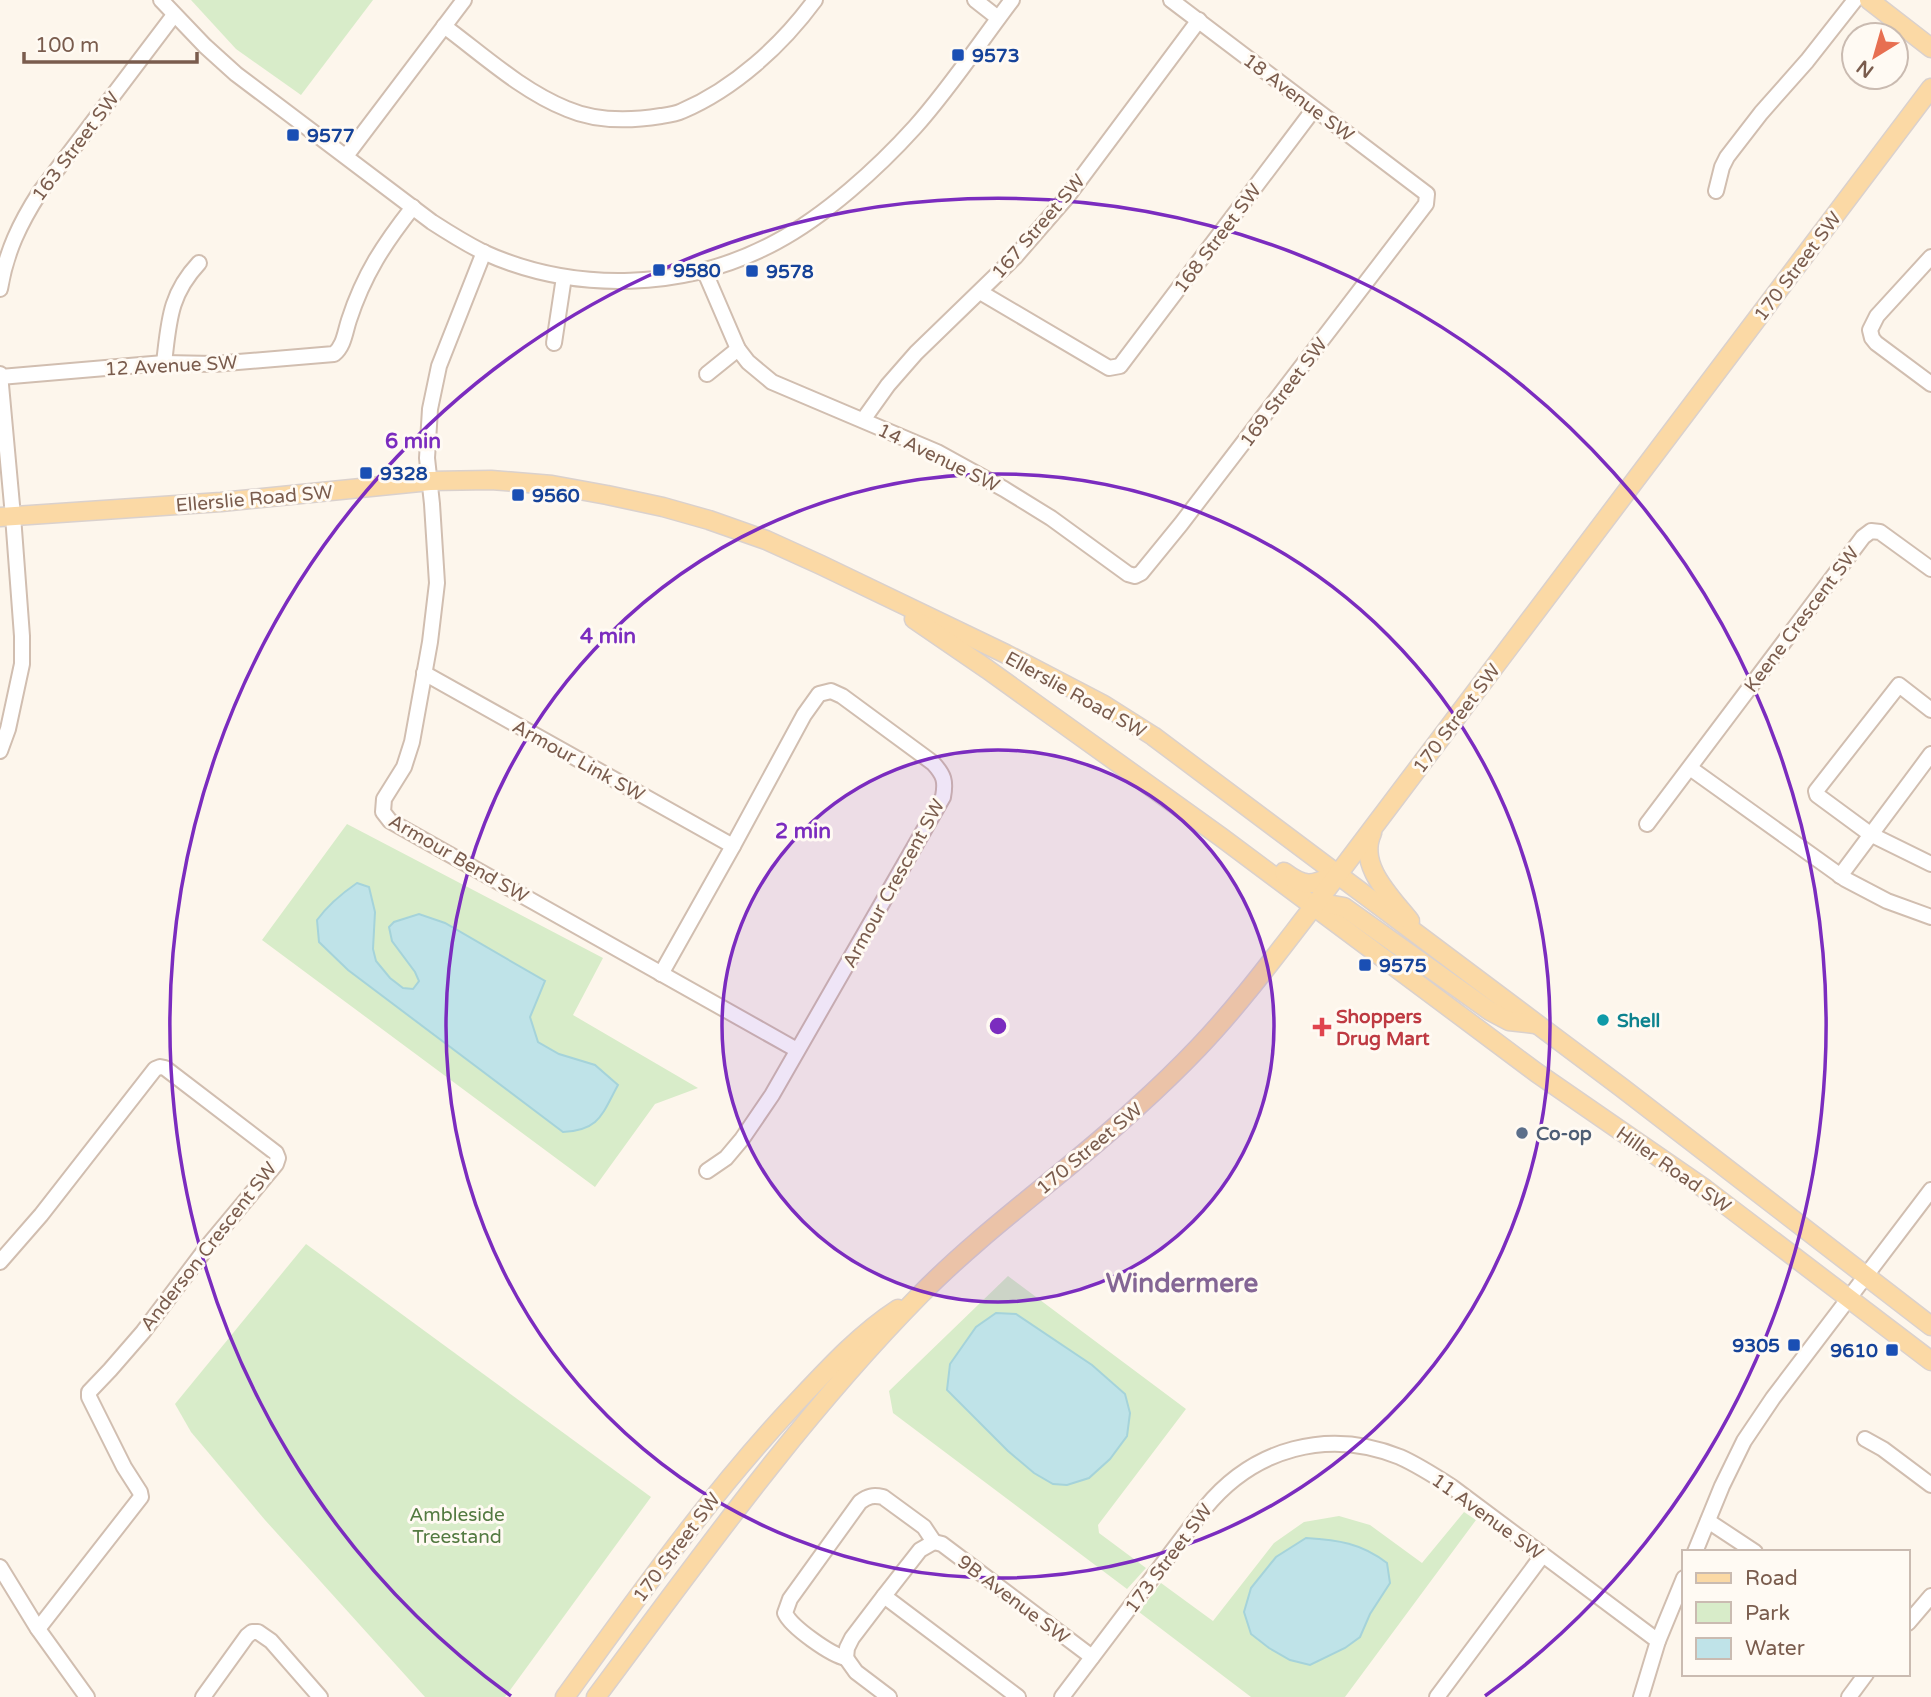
<svg xmlns="http://www.w3.org/2000/svg" width="1931" height="1697" font-family="'Varela Round',sans-serif">
<style>
.green{fill:#d8ecc9}
.water{fill:#bfe3e8;stroke:#a5d3da;stroke-width:2}
.lines{fill:none;stroke-linecap:round;stroke-linejoin:round}
.minor-casing{stroke:#d1beb0;stroke-width:18}
.major-casing{stroke:#dad1cd;stroke-width:21}
.minor{stroke:#fff;stroke-width:14}
.major{stroke:#fbd9a5;stroke-width:18}
.ring{fill:none;stroke:#7b2cbf;stroke-width:3.5}
.transit-dot{fill:#1a4fb4;stroke:#fffaf3;stroke-width:2.5}
.culture-dot{fill:#0f9aa8;stroke:#fffaf3;stroke-width:2.5}
.health-dot{fill:#e0444e;stroke:#fffaf3;stroke-width:2.5}
.service-dot{fill:#5c6f8a;stroke:#fffaf3;stroke-width:2.5}
.labels{text-anchor:middle;stroke-width:6;stroke-linejoin:round;paint-order:stroke}
.transit-label{font-size:19px;font-weight:bold;fill:#164399;stroke:#fffaf3;text-anchor:start}
.street-label{font-size:19px;fill:#7a5c4d;stroke:#fffaf3}
.health-label{font-size:19px;font-weight:bold;fill:#be3a42;stroke:#fffaf3;text-anchor:start}
.culture-label{font-size:19px;font-weight:bold;fill:#0d838f;stroke:#fffaf3;text-anchor:start}
.service-label{font-size:19px;font-weight:bold;fill:#4e5e75;stroke:#fffaf3;text-anchor:start}
.park-label{font-size:19px;fill:#537a41;stroke:#fffaf3}
.district-label{font-size:26px;font-weight:bold;fill:#846695;stroke:#fffaf3}
.centre{fill:#7b2cbf;stroke:#fffaf3;stroke-width:3.5}
.ring-label{font-size:21px;text-anchor:middle;font-weight:bold;fill:#7b2cbf;stroke:#fffaf3;stroke-width:6;stroke-linejoin:round;paint-order:stroke}
</style>
<rect width="100%" height="100%" fill="#fdf6ec"/>
<g class="green">
<path d="M 191,0 L 373,0 L 301,95 L 236,49 Z"/>
<path d="M 347,824 L 603,958 L 573,1015 L 698,1088 L 655,1104 L 595,1187 L 262,940 Z"/>
<path d="M 306,1244 L 651,1497 L 505,1697 L 425,1697 L 265,1520 L 191,1432 L 175,1404 Z"/>
<path d="M 1008,1276 L 1186,1409 L 1098,1525 L 1099,1533 L 1146,1568 L 1127,1589 L 893,1413 L 889,1391 Z"/>
<path d="M 1464,1512 L 1476,1520 L 1345,1697 L 1251,1697 L 1139,1612 L 1161,1583 L 1213,1621 L 1274,1543 L 1304,1522 L 1339,1516 L 1370,1525 L 1422,1563 Z"/>
</g>
<g class="water">
<path d="M 357,883 L 369,887 L 375,912 L 373,949 L 376,961 L 390,978 L 403,988 L 413,989 L 419,981 L 415,972 L 392,941 L 389,927 L 394,922 L 419,914 L 445,923 L 545,981 L 530,1017 L 538,1042 L 559,1054 L 595,1065 L 618,1085 C 602,1114 600,1130 563,1132 L 348,970 L 319,942 L 317,920 C 328,905 341,894 357,883 Z"/>
<path d="M 996,1313 L 1016,1314 L 1092,1365 L 1125,1394 L 1130,1413 L 1127,1436 L 1110,1459 L 1089,1478 L 1067,1485 L 1053,1484 L 1034,1473 L 1008,1451 L 947,1390 L 950,1364 L 976,1327 Z"/>
<path d="M 1306,1538 C 1338,1540 1361,1543 1387,1563 L 1390,1583 L 1370,1614 L 1360,1637 L 1345,1648 L 1310,1665 L 1290,1660 L 1269,1648 L 1251,1634 L 1244,1612 L 1251,1588 L 1276,1557 Z"/>
</g>
<g class="lines">
<g class="minor-casing">
<g id="minor">
<path d="M 161,0 L 205,46 L 236,74 L 432,222 C 449,233 465,243 483,252 C 575,294 687,290 776,242 C 825,216 878,168 915,127 C 950,88 980,42 1012,0"/>
<path d="M 975,0 L 998,18"/>
<path d="M 444,26 C 483,55 522,91 567,109 C 597,122 630,121 661,116 C 668,115 676,114 682,111 C 734,89 782,45 815,0"/>
<path d="M 346,156 L 464,0"/>
<path d="M 1716,191 L 1722,167 L 1727,157 L 1761,113 L 1807,61 L 1855,0"/>
<path d="M 484,252 L 439,366 L 430,409 L 427,458 L 432,504 L 437,583 L 430,642 L 412,742 L 404,767 L 384,799 L 383,812 L 390,821 L 797,1050"/>
<path d="M 1931,257 L 1877,316 L 1870,330 L 1872,338 L 1876,343 L 1931,384"/>
<path d="M 704,270 L 738,349 L 748,362 L 772,382 L 937,452 L 1004,489 L 1051,518 L 1128,574 L 1135,576 L 1141,573 L 1181,524 L 1426,204 L 1427,194 L 1171,0"/>
<path d="M 0,289 C 6,252 20,223 40,192 L 174,15"/>
<path d="M 980,292 L 1109,368 L 1120,366 L 1314,109"/>
<path d="M 554,343 L 564,277"/>
<path d="M 164,363 C 169,322 169,295 199,263"/>
<path d="M 0,374 L 13,516 L 22,636 L 22,664 L 8,729 L 0,751"/>
<path d="M 707,374 L 738,349"/>
<path d="M 0,377 L 164,363 L 214,364 L 334,354 C 344,346 345,332 349,320 C 364,274 384,244 413,207"/>
<path d="M 863,420 L 888,385 L 916,353 L 1015,257 L 1067,197 L 1199,20"/>
<path d="M 424,673 L 733,846"/>
<path d="M 1931,710 L 1899,685 L 1816,791 L 1817,795 L 1870,834 L 1931,864"/>
<path d="M 1690,768 L 1845,879 L 1887,901 L 1931,917"/>
<path d="M 1647,824 L 1863,537 L 1871,531 L 1880,532 L 1931,569"/>
<path d="M 1840,876 L 1931,754"/>
<path d="M 661,974 L 733,846 L 804,715 L 819,694 L 831,691 L 842,696 L 933,763 C 944,775 946,781 943,797 L 772,1095 L 742,1139 L 726,1158 L 707,1171"/>
<path d="M 0,1262 L 41,1215 L 155,1069 L 160,1067 L 165,1068 L 276,1153 L 278,1158 L 276,1164 L 211,1242 L 143,1332 L 110,1370 L 89,1392 L 89,1397 L 124,1467 L 140,1492 L 141,1497 L 38,1629"/>
<path d="M 1865,1439 L 1883,1449 L 1931,1485"/>
<path d="M 1708,1521 L 1755,1552"/>
<path d="M 934,1542 L 942,1544 L 1092,1657"/>
<path d="M 1695,1552 L 1722,1486 L 1744,1441 L 1773,1398 L 1931,1190"/>
<path d="M 0,1567 L 38,1629 L 87,1697"/>
<path d="M 884,1596 L 1018,1697"/>
<path d="M 1908,1623 L 1931,1596"/>
<path d="M 846,1658 C 831,1655 791,1627 785,1613 L 790,1599 L 860,1502 C 868,1496 873,1495 883,1497 L 924,1527 L 934,1542"/>
<path d="M 846,1658 L 847,1648 L 852,1638 L 884,1596 L 920,1550 L 934,1542"/>
<path d="M 846,1658 L 856,1672 L 889,1697"/>
<path d="M 203,1697 L 247,1636 L 252,1632 L 258,1632 L 271,1641 L 320,1697"/>
<path d="M 1062,1697 L 1205,1508 C 1254,1448 1328,1428 1400,1457 C 1418,1465 1435,1476 1452,1487 L 1658,1641"/>
<path d="M 1437,1697 L 1542,1556"/>
<path d="M 1641,1697 L 1658,1641 L 1684,1578"/>
<path d="M 1849,1697 L 1866,1674"/>
</g>
</g>
<g class="major-casing">
<g id="major">
<path d="M 1869,0 L 1931,48"/>
<path d="M 0,517 L 221,502 L 430,481 L 491,480 L 552,485 L 607,495 L 663,507 L 709,520 L 766,540 L 821,565 L 1006,654 L 1104,705 L 1153,736 L 1621,1087 L 1931,1326"/>
<path d="M 914,619 L 987,669 L 1221,837 L 1537,1073 L 1705,1189 L 1931,1361"/>
<path d="M 1372,833 C 1357,865 1391,897 1410,921"/>
<path d="M 1284,872 C 1307,889 1312,885 1338,874"/>
<path d="M 1314,906 L 1322,903 L 1344,907 L 1490,1011 L 1509,1021 L 1535,1024"/>
<path d="M 565,1697 C 637,1598 708,1497 792,1407 C 825,1372 858,1335 898,1309"/>
<path d="M 596,1697 C 699,1559 799,1418 920,1295 C 987,1227 1066,1173 1136,1108 C 1157,1089 1178,1069 1198,1048 C 1240,1004 1276,955 1314,906 L 1931,88"/>
</g>
</g>
<use href="#minor" class="minor"/>
<use href="#major" class="major"/>
</g>
<circle cx="998" cy="1026" r="276" fill="#7b2cbf" fill-opacity=".12"/>
<g class="ring">
<circle cx="998" cy="1026" r="276"/>
<circle cx="998" cy="1026" r="552"/>
<path d="M511 1696A828 828 0 1 1 1485 1696"/>
</g>
<g class="transit-dot">
<rect x="951" y="48" width="14" height="14" rx="3.5"/>
<rect x="286" y="128" width="14" height="14" rx="3.5"/>
<rect x="652" y="263" width="14" height="14" rx="3.5"/>
<rect x="745" y="264" width="14" height="14" rx="3.5"/>
<rect x="359" y="466" width="14" height="14" rx="3.5"/>
<rect x="511" y="488" width="14" height="14" rx="3.5"/>
<rect x="1358" y="958" width="14" height="14" rx="3.5"/>
<rect x="1787" y="1338" width="14" height="14" rx="3.5"/>
<rect x="1885" y="1343" width="14" height="14" rx="3.5"/>
</g>
<circle class="culture-dot" cx="1603" cy="1020" r="7"/>
<path class="health-dot" d="M1318.5 1016.5h7v7h7v7h-7v7h-7v-7h-7v-7h7z"/>
<circle class="service-dot" cx="1522" cy="1133" r="7"/>
<g class="labels">
<g class="transit-label">
<text x="972" y="62">9573</text>
<text x="307" y="142">9577</text>
<text x="673" y="277">9580</text>
<text x="766" y="278">9578</text>
<text x="380" y="480">9328</text>
<text x="532" y="502">9560</text>
<text x="1379" y="972">9575</text>
<text x="1780" y="1352" text-anchor="end">9305</text>
<text x="1878" y="1357" text-anchor="end">9610</text>
</g>
<g class="street-label">
<text transform="translate(1299 97) rotate(37)" y="7">18 Avenue SW</text>
<text transform="translate(75 146) rotate(-53)" y="7">163 Street SW</text>
<text transform="translate(1038 226) rotate(-49)" y="7">167 Street SW</text>
<text transform="translate(1217 238) rotate(-53)" y="7">168 Street SW</text>
<text transform="translate(1797 266) rotate(-53)" y="7">170 Street SW</text>
<text transform="translate(171 365) rotate(-3)" y="7">12 Avenue SW</text>
<text transform="translate(1283 392) rotate(-53)" y="7">169 Street SW</text>
<text transform="translate(939 457) rotate(26)" y="7">14 Avenue SW</text>
<text transform="translate(254 498) rotate(-5)" y="7">Ellerslie Road SW</text>
<text transform="translate(1801 619) rotate(-53)" y="7">Keene Crescent SW</text>
<text transform="translate(1076 694) rotate(29)" y="7">Ellerslie Road SW</text>
<text transform="translate(1456 718) rotate(-53)" y="7">170 Street SW</text>
<text transform="translate(579 760) rotate(29)" y="7">Armour Link SW</text>
<text transform="translate(459 858) rotate(30)" y="7">Armour Bend SW</text>
<text transform="translate(893 883) rotate(-61)" y="7">Armour Crescent SW</text>
<text transform="translate(1089 1148) rotate(-40)" y="7">170 Street SW</text>
<text transform="translate(1674 1169) rotate(35)" y="7">Hiller Road SW</text>
<text transform="translate(208 1246) rotate(-52)" y="7">Anderson Crescent SW</text>
<text transform="translate(1488 1516) rotate(36)" y="7">11 Avenue SW</text>
<text transform="translate(676 1547) rotate(-53)" y="7">170 Street SW</text>
<text transform="translate(1168 1558) rotate(-53)" y="7">173 Street SW</text>
<text transform="translate(1014 1599) rotate(37)" y="7">9B Avenue SW</text>
</g>
<g class="health-label">
<text x="1336" y="1023">Shoppers<tspan x="1336" dy="22">Drug Mart</tspan></text>
</g>
<g class="culture-label">
<text x="1617" y="1027">Shell</text>
</g>
<g class="service-label">
<text x="1536" y="1140">Co-op</text>
</g>
<g class="park-label">
<text x="457" y="1521">Ambleside<tspan x="457" dy="22">Treestand</tspan></text>
</g>
<g class="district-label">
<text x="1182" y="1292">Windermere</text>
</g>
</g>
<circle cx="998" cy="1026" r="10" class="centre"/>
<g class="ring-label">
<text x="413" y="448">6 min</text>
<text x="608" y="643">4 min</text>
<text x="803" y="838">2 min</text>
</g>
<rect x="1682" y="1550" width="228" height="126" fill="#fffaf3" stroke="#cabbb1" stroke-width="2"/>
<rect x="1696" y="1573" width="35" height="10" fill="#fbd9a5" stroke="#cabbb1" stroke-width="2"/>
<text x="1745" y="1585" font-size="21" fill="#7a5c4d">Road</text>
<rect x="1696" y="1602" width="35" height="21" fill="#d8ecc9" stroke="#cabbb1" stroke-width="2"/>
<text x="1745" y="1620" font-size="21" fill="#7a5c4d">Park</text>
<rect x="1696" y="1638" width="35" height="21" fill="#bfe3e8" stroke="#cabbb1" stroke-width="2"/>
<text x="1745" y="1655" font-size="21" fill="#7a5c4d">Water</text>
<g transform="translate(1875 56) rotate(217)"><circle r="33" fill="#fffaf3" stroke="#cabbb1" stroke-width="2"/>
<path d="M0-5L12 26L0 18L-12 26Z" fill="#e76f51"/>
<text y="-10" font-size="19" font-weight="bold" text-anchor="middle" fill="#7a5c4d">N</text>
</g>
<path d="M24 52v10h173v-10" fill="none" stroke="#7a5c4d" stroke-width="3.5"/>
<text x="35" y="52" font-size="21" fill="#7a5c4d" stroke="#fffaf3" stroke-width="5" paint-order="stroke">100 m</text>
</svg>
